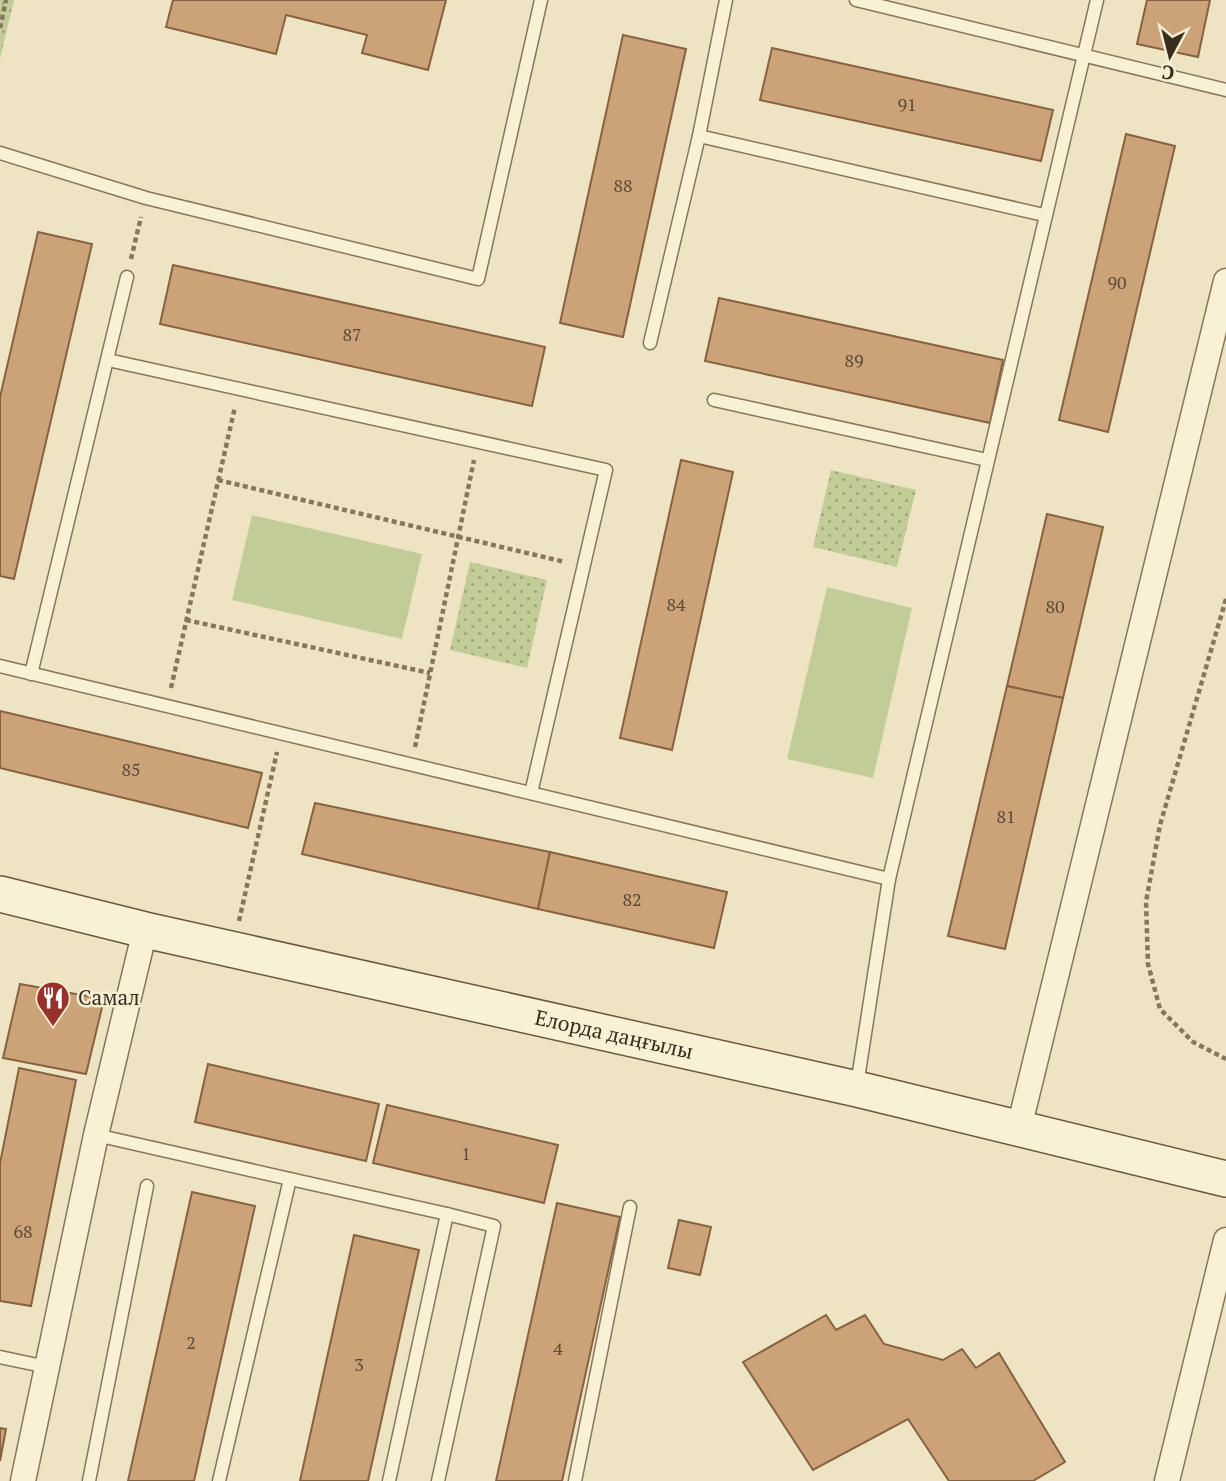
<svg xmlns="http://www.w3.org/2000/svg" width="1226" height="1481" font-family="'PT Serif',serif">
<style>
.grass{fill:#c2cc97}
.park{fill:url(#park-dots)}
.building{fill:#cca279;stroke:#876240;stroke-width:2}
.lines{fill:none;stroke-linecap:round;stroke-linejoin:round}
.lane-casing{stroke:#88765a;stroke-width:15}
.street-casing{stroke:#88765a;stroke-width:27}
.secondary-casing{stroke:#6a573d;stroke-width:38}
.path{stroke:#88765a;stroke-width:4.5;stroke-dasharray:5 3.5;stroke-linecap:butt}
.lane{stroke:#f9f1d6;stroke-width:12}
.street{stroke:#f9f1d6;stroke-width:24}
.secondary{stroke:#f9f1d6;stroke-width:35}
.labels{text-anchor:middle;stroke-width:5;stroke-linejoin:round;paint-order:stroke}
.number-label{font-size:18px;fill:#5d4a35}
.poi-label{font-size:21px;fill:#382d1e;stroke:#f5eed3;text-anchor:start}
.street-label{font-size:21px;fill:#382d1e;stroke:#f5eed3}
</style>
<defs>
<pattern id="park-dots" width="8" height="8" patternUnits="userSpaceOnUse" patternTransform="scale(1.75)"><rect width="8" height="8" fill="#c2cc97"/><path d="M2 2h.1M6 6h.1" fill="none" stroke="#9fa67b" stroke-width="1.8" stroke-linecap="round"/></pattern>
</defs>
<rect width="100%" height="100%" fill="#eee4c3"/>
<g class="grass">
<path d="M 252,515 L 422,554 L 402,639 L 232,600 Z"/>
<path d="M 827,587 L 912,608 L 873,778 L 787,759 Z"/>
</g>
<g class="park">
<path d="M 0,0 L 14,0 L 0,59 Z"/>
<path d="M 831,470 L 916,490 L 897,567 L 813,547 Z"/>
<path d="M 470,562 L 547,580 L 527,668 L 450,650 Z"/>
</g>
<g class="building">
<path d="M 173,0 L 446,0 L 428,70 L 362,53 L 367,35 L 286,15 L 276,54 L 166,27 Z"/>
<path d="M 1147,0 L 1210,0 L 1198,57 L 1137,44 Z"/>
<path d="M 623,35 L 686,49 L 623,337 L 560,323 Z"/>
<path d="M 772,48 L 1053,110 L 1041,161 L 760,100 Z"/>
<path d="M 1126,134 L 1175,146 L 1108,432 L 1059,420 Z"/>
<path d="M 38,232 L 92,244 L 14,579 L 0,576 L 0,397 Z"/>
<path d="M 173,265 L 545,347 L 532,406 L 160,324 Z"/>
<path d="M 719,298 L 1003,360 L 990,423 L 705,361 Z"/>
<path d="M 681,460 L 733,472 L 672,750 L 620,738 Z"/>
<path d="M 1047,514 L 1103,527 L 1063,698 L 1007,686 Z"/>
<path d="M 1007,686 L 1063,698 L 1005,949 L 948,936 Z"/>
<path d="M 0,711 L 262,773 L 248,828 L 0,768 Z"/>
<path d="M 315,803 L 550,852 L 538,909 L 302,854 Z"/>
<path d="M 550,852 L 727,892 L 714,948 L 538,909 Z"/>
<path d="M 20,984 L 104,999 L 86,1074 L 3,1058 Z"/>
<path d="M 208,1064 L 379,1104 L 366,1161 L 195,1122 Z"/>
<path d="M 19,1068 L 76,1080 L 31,1306 L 0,1301 L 0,1163 Z"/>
<path d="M 387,1105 L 558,1145 L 544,1203 L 373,1163 Z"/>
<path d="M 192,1192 L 255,1206 L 194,1481 L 128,1481 Z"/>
<path d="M 557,1203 L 620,1217 L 562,1481 L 496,1481 Z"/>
<path d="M 679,1220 L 711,1227 L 700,1275 L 668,1268 Z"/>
<path d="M 354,1235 L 419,1250 L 368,1481 L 300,1481 Z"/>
<path d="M 826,1315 L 836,1330 L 865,1315 L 884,1344 L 943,1360 L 962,1349 L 976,1368 L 999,1353 L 1065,1462 L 1033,1481 L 949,1481 L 908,1419 L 813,1470 L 743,1362 Z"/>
<path d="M 0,1428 L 6,1429 L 0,1461 Z"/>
</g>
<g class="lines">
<g class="lane-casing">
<g id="lane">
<path d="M 856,0 L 1226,90"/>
<path d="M 699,136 L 1044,215"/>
<path d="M 0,153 L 146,198 L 478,279 L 541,0"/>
<path d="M 650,343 L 699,136 L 726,0"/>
<path d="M 108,360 L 606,470 L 531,793"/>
<path d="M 714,400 L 987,460"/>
<path d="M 0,666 L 889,879"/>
<path d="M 31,674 L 127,277"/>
<path d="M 857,1085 L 889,879 L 1097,0"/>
<path d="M 96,1135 L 290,1179 L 219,1481"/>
<path d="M 290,1179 L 447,1214 L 389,1481"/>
<path d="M 0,1357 L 47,1367"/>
<path d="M 89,1481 L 147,1186"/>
<path d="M 438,1481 L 494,1226 L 447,1214"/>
<path d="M 575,1481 L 630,1207"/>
</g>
</g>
<g class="street-casing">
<g id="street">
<path d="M 1019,1128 L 1226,281"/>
<path d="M 23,1481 L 96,1135 L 145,930"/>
<path d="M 1167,1481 L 1226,1240"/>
</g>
</g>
<g class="secondary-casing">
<g id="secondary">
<path id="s1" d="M 0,894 L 145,930 L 857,1089 L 1226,1179"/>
</g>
</g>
<g class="path">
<path d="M 0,28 L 6,0"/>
<path d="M 131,259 L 141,217"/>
<path d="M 218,480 L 565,562"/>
<path d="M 1226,599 L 1160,825 L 1146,902 L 1148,964 L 1160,1009 L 1193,1042 L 1226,1059"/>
<path d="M 186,620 L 430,673"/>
<path d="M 171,688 L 235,407"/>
<path d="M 415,747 L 474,460"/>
<path d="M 239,921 L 277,752"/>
</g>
<use href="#lane" class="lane"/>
<use href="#street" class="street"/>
<use href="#secondary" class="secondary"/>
</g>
<defs>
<g id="restaurant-pin" transform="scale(1.75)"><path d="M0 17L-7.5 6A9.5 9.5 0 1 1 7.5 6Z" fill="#97322a" stroke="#f5eed3"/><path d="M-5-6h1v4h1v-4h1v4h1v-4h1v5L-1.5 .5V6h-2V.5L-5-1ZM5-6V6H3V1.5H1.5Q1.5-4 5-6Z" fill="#fff"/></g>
</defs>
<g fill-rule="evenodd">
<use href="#restaurant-pin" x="53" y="998"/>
</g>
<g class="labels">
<g class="number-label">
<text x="907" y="111">91</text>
<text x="623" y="192">88</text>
<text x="1117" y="289">90</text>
<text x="352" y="341">87</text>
<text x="854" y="367">89</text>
<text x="676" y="611">84</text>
<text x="1055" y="613">80</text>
<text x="131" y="776">85</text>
<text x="1006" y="823">81</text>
<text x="632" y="906">82</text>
<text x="466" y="1160">1</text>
<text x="23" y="1238">68</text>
<text x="191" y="1349">2</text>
<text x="558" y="1355">4</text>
<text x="359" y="1371">3</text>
</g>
<g class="poi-label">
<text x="78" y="1005">Самал</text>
</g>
<g class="street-label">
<text dy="7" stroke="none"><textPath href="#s1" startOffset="630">Елорда даңғылы</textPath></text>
</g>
</g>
<g transform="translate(1170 56) rotate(187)" stroke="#f5eed3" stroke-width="5" paint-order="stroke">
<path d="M0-5L12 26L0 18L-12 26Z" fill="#382d1e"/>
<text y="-10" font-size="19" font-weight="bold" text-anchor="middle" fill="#382d1e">С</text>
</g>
</svg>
